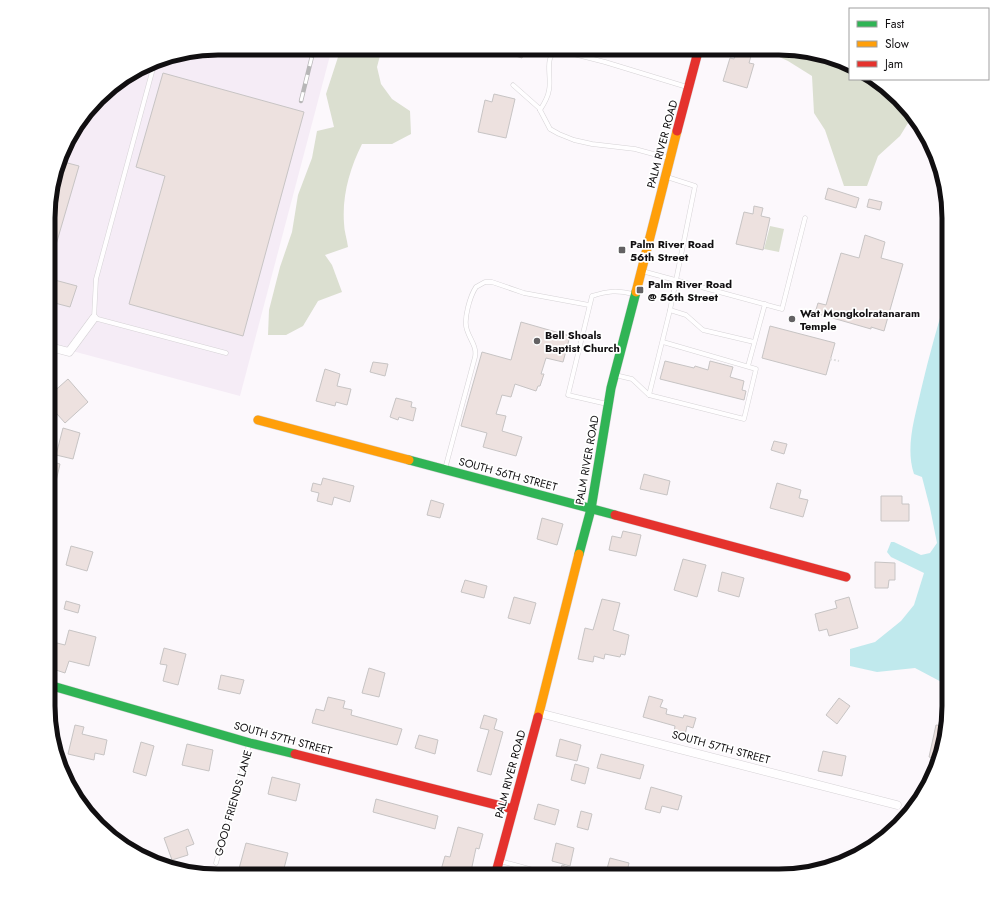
<svg xmlns="http://www.w3.org/2000/svg" width="997" height="924" font-family="Jost,sans-serif">
<style>
.industrial{fill:#f5ecf6}
.green{fill:#dbdfd0}
.water{fill:#c0e9ed}
.building{fill:#ede1df;stroke:#c7c4c4}
.lines{fill:none;stroke-linecap:round;stroke-linejoin:round}
.lane-casing{stroke:#d6d3d6;stroke-width:5}
.street-casing{stroke:#d6d3d6;stroke-width:9}
.fast-casing{stroke:#d6d3d6;stroke-width:10}
.slow-casing{stroke:#d6d3d6;stroke-width:10}
.jam-casing{stroke:#d6d3d6;stroke-width:10}
.path{stroke:#dfdedf;stroke-width:2;stroke-dasharray:2 2;stroke-linecap:butt}
.lane{stroke:#fffeff;stroke-width:4}
.street{stroke:#fffeff;stroke-width:8}
.fast{stroke:#30b455;stroke-width:9}
.slow{stroke:#ff9f0a;stroke-width:9}
.jam{stroke:#e5322d;stroke-width:9}
.rail-casing{stroke:#b8b7b8;stroke-width:4.5}
.rail{stroke:#fff;stroke-width:3;stroke-dasharray:9;stroke-linecap:butt}
.poi-dot{fill:#636163;stroke:#fff;stroke-width:1.5}
.labels{text-anchor:middle;stroke-width:3.5;stroke-linejoin:round;paint-order:stroke}
.street-label{font-size:11px;fill:#110f11;stroke:#fff}
.poi-label{font-size:11px;font-weight:bold;fill:#110f11;stroke:#fff;text-anchor:start}
.rim{fill:none;stroke:#110f11;stroke-width:5}
</style>
<rect width="100%" height="100%" fill="#fcf8fc"/>
<path class="industrial" d="M 218,48 L 332,48 L 240,396 L 50,345 L 51,185 L 71,133 L 106,90 L 163,57 Z"/>
<g class="green">
<path d="M 339,48 L 382,48 L 377,67 L 381,84 L 392,99 L 410,111 L 411,134 L 392,144 L 362,144 C 350,168 342,195 344,223 C 344,231 347,239 348,247 L 325,255 L 332,265 L 342,292 L 318,301 L 303,326 L 286,335 L 268,335 L 269,310 L 280,267 L 292,232 L 298,195 L 312,158 L 317,131 L 334,127 L 326,94 L 339,54 Z"/>
<path d="M 740,48 L 791,48 L 850,64 L 850,79 L 872,79 L 907,106 L 913,115 L 900,136 L 878,156 L 867,186 L 844,186 L 825,130 L 814,113 L 812,76 L 788,61 L 762,49 Z"/>
<path d="M 770,226 L 784,229 L 779,252 L 764,249 Z"/>
</g>
<path class="water" d="M 949,287 L 949,686 L 915,668 L 877,672 L 850,666 L 850,649 L 875,642 L 901,621 L 914,605 L 924,573 L 891,557 L 887,552 L 891,542 L 894,542 L 921,555 L 930,553 L 937,543 L 930,508 L 922,477 L 914,474 C 905,447 915,417 921,390 C 929,355 939,321 949,287 Z"/>
<g class="building">
<path d="M 497,48 L 526,48 L 522,58 L 496,50 Z"/>
<path d="M 736,52 L 751,56 L 749,63 L 754,64 L 747,88 L 723,81 L 730,58 L 734,59 Z"/>
<path d="M 163,73 L 304,112 L 243,336 L 129,304 L 165,176 L 136,167 Z"/>
<path d="M 494,94 L 515,99 L 506,138 L 478,132 L 485,100 L 492,102 Z"/>
<path d="M 60,161 L 79,166 L 53,255 L 51,254 L 51,185 Z"/>
<path d="M 828,188 L 859,198 L 856,208 L 825,199 Z"/>
<path d="M 869,199 L 882,202 L 880,210 L 867,207 Z"/>
<path d="M 754,206 L 763,208 L 761,216 L 770,218 L 763,250 L 736,244 L 744,212 L 753,214 Z"/>
<path d="M 865,235 L 885,242 L 881,258 L 903,264 L 884,331 L 871,327 L 871,329 L 815,313 L 818,303 L 826,305 L 841,253 L 859,258 Z"/>
<path d="M 51,279 L 77,286 L 70,307 L 51,302 Z"/>
<path d="M 521,322 L 570,336 L 563,362 L 546,358 L 541,374 L 544,374 L 540,386 L 538,386 L 536,391 L 515,384 L 511,397 L 502,395 L 496,414 L 506,416 L 502,431 L 522,437 L 516,456 L 483,447 L 487,433 L 461,426 L 482,352 L 511,360 Z"/>
<path d="M 770,326 L 835,343 L 826,375 L 762,358 Z"/>
<path d="M 665,361 L 694,368 L 695,366 L 708,370 L 710,361 L 733,367 L 730,377 L 744,381 L 742,390 L 746,391 L 744,400 L 660,379 Z"/>
<path d="M 373,362 L 388,364 L 385,376 L 370,372 Z"/>
<path d="M 325,369 L 340,374 L 337,386 L 351,389 L 347,405 L 336,402 L 335,406 L 316,401 Z"/>
<path d="M 68,379 L 88,402 L 65,423 L 50,406 L 55,401 L 50,395 Z"/>
<path d="M 396,398 L 412,402 L 411,407 L 416,408 L 413,421 L 399,417 L 398,420 L 390,417 Z"/>
<path d="M 63,428 L 80,433 L 73,459 L 56,455 Z"/>
<path d="M 774,441 L 787,444 L 784,454 L 771,450 Z"/>
<path d="M 50,461 L 60,464 L 53,494 L 50,493 Z"/>
<path d="M 644,474 L 670,481 L 667,495 L 640,489 Z"/>
<path d="M 323,478 L 354,486 L 350,502 L 334,497 L 332,505 L 317,501 L 319,493 L 311,491 L 313,483 L 321,485 Z"/>
<path d="M 777,483 L 801,490 L 799,498 L 808,500 L 803,517 L 770,508 Z"/>
<path d="M 881,496 L 902,496 L 902,504 L 909,504 L 909,521 L 881,521 Z"/>
<path d="M 431,500 L 444,504 L 440,518 L 427,515 Z"/>
<path d="M 542,518 L 563,524 L 557,545 L 537,539 Z"/>
<path d="M 623,531 L 641,535 L 636,556 L 609,550 L 612,536 L 621,538 Z"/>
<path d="M 71,546 L 93,552 L 87,571 L 66,565 Z"/>
<path d="M 683,559 L 706,565 L 697,597 L 674,590 Z"/>
<path d="M 875,562 L 895,563 L 895,580 L 889,580 L 888,588 L 875,588 Z"/>
<path d="M 722,572 L 744,578 L 739,597 L 718,591 Z"/>
<path d="M 465,580 L 487,586 L 484,598 L 461,592 Z"/>
<path d="M 514,597 L 536,603 L 530,624 L 508,618 Z"/>
<path d="M 849,597 L 858,628 L 829,636 L 827,629 L 819,631 L 815,614 L 837,608 L 835,601 Z"/>
<path d="M 602,599 L 620,603 L 613,630 L 629,635 L 625,655 L 621,654 L 620,657 L 605,654 L 604,659 L 594,656 L 593,662 L 578,659 L 585,628 L 593,630 Z"/>
<path d="M 66,601 L 80,605 L 78,613 L 64,609 Z"/>
<path d="M 69,630 L 96,637 L 89,666 L 69,661 L 65,673 L 50,668 L 57,643 L 65,645 Z"/>
<path d="M 164,648 L 186,654 L 178,685 L 163,681 L 167,665 L 160,664 Z"/>
<path d="M 369,668 L 385,673 L 379,697 L 362,693 Z"/>
<path d="M 221,675 L 244,680 L 240,694 L 218,689 Z"/>
<path d="M 649,696 L 663,700 L 660,707 L 667,709 L 666,714 L 683,718 L 684,715 L 696,718 L 693,728 L 687,726 L 685,735 L 674,732 L 675,726 L 643,717 Z"/>
<path d="M 328,697 L 345,701 L 343,708 L 352,710 L 351,715 L 402,729 L 397,745 L 312,723 L 316,709 L 324,711 Z"/>
<path d="M 839,698 L 850,706 L 837,724 L 826,715 Z"/>
<path d="M 484,715 L 497,719 L 494,729 L 503,732 L 491,775 L 477,771 L 489,730 L 480,728 Z"/>
<path d="M 75,725 L 84,727 L 82,734 L 107,740 L 104,755 L 95,753 L 94,760 L 68,754 Z"/>
<path d="M 936,725 L 944,726 L 937,759 L 929,757 Z"/>
<path d="M 419,735 L 438,740 L 435,754 L 415,748 Z"/>
<path d="M 560,739 L 581,745 L 577,761 L 556,756 Z"/>
<path d="M 141,742 L 154,746 L 146,776 L 133,772 Z"/>
<path d="M 187,744 L 213,750 L 209,771 L 182,765 Z"/>
<path d="M 823,751 L 846,756 L 842,776 L 818,771 Z"/>
<path d="M 601,754 L 644,765 L 640,779 L 597,768 Z"/>
<path d="M 575,764 L 589,768 L 585,784 L 571,780 Z"/>
<path d="M 272,777 L 300,784 L 296,801 L 268,794 Z"/>
<path d="M 651,787 L 682,796 L 678,810 L 662,806 L 660,813 L 645,809 Z"/>
<path d="M 376,799 L 438,816 L 435,829 L 373,812 Z"/>
<path d="M 538,804 L 559,810 L 555,825 L 534,819 Z"/>
<path d="M 581,811 L 592,814 L 588,830 L 577,827 Z"/>
<path d="M 458,827 L 483,834 L 479,849 L 476,848 L 470,876 L 441,870 L 445,856 L 450,857 Z"/>
<path d="M 188,829 L 194,844 L 186,847 L 188,855 L 172,860 L 164,838 Z"/>
<path d="M 246,843 L 288,853 L 282,876 L 237,876 Z"/>
<path d="M 556,843 L 574,848 L 570,866 L 552,861 Z"/>
<path d="M 610,858 L 629,863 L 626,876 L 605,876 Z"/>
<path d="M 562,865 L 589,874 L 589,876 L 559,876 Z"/>
</g>
<g class="lines">
<g class="lane-casing">
<g id="lane">
<path d="M 155,61 L 96,279 L 94,318 L 226,353"/>
<path d="M 513,85 L 539,108 L 550,129 L 559,134 L 574,140 L 592,144 L 635,149 L 668,158"/>
<path d="M 540,110 C 544,104 548,97 549,90 C 552,77 543,56 558,50 L 605,62 L 687,87"/>
<path d="M 642,271 L 782,309 L 805,218"/>
<path d="M 670,310 L 686,315 L 703,330 L 754,342"/>
<path d="M 748,366 L 765,304"/>
<path d="M 615,375 L 632,379 L 649,395 L 744,419 L 756,369 L 663,342"/>
<path d="M 649,395 L 670,310 L 695,186 L 667,177"/>
<path d="M 607,404 L 568,395 L 592,296 C 608,291 617,290 633,294"/>
<path d="M 445,469 L 475,357 C 477,346 470,340 467,330 C 463,320 470,296 476,287 L 485,282 L 492,282 L 524,293 L 589,305"/>
<path d="M 500,861 L 555,876"/>
<path d="M 216,863 L 249,745"/>
</g>
</g>
<g class="street-casing">
<g id="street">
<path d="M 50,347 L 69,352 L 94,318"/>
<path d="M 539,713 L 897,805"/>
</g>
</g>
<g class="fast-casing">
<g id="fast">
<path d="M 409,460 L 615,515"/>
<path d="M 579,554 L 591,509 L 611,388 L 636,292"/>
<path d="M 49,685 L 250,743 L 295,754"/>
</g>
</g>
<g class="slow-casing">
<g id="slow">
<path d="M 636,292 L 677,131"/>
<path d="M 258,420 L 409,460"/>
<path d="M 538,717 L 579,554"/>
</g>
</g>
<g class="jam-casing">
<g id="jam">
<path d="M 677,131 L 699,48"/>
<path d="M 615,515 L 846,577"/>
<path d="M 295,754 L 513,809"/>
<path d="M 495,876 L 538,717"/>
</g>
</g>
<path class="path" d="M 830,359 L 839,361"/>
<use href="#lane" class="lane"/>
<use href="#street" class="street"/>
<use href="#fast" class="fast"/>
<use href="#slow" class="slow"/>
<use href="#jam" class="jam"/>
<g class="rail-casing">
<path id="rail" d="M 301,101 L 314,48"/>
</g>
<use href="#rail" class="rail"/>
</g>
<g class="poi-dot">
<rect x="618" y="246" width="8" height="8" rx="2"/>
<rect x="636" y="286" width="8" height="8" rx="2"/>
<circle cx="792" cy="319" r="4"/>
<circle cx="537" cy="341" r="4"/>
</g>
<g class="labels">
<g class="street-label">
<text transform="translate(662 144) rotate(-75)" y="4">PALM RIVER ROAD</text>
<text transform="translate(587 460) rotate(-80)" y="4">PALM RIVER ROAD</text>
<text transform="translate(508 474) rotate(15)" y="4">SOUTH 56TH STREET</text>
<text transform="translate(283 738) rotate(15)" y="4">SOUTH 57TH STREET</text>
<text transform="translate(721 747) rotate(15)" y="4">SOUTH 57TH STREET</text>
<text transform="translate(510 774) rotate(-75)" y="4">PALM RIVER ROAD</text>
<text transform="translate(233 803) rotate(-74)" y="4">GOOD FRIENDS LANE</text>
</g>
<g class="poi-label">
<text x="630" y="248">Palm River Road<tspan x="630" dy="13">56th Street</tspan></text>
<text x="648" y="288">Palm River Road<tspan x="648" dy="13">@ 56th Street</tspan></text>
<text x="800" y="317">Wat Mongkolratanaram<tspan x="800" dy="13">Temple</tspan></text>
<text x="545" y="339">Bell Shoals<tspan x="545" dy="13">Baptist Church</tspan></text>
</g>
</g>
<path d="M0 0H997V924H0ZM218 55H779A163 163 0 0 1 942 218V706A163 163 0 0 1 779 869H218A163 163 0 0 1 55 706V218A163 163 0 0 1 218 55Z" fill="#fff" fill-rule="evenodd"/>
<path class="rim" d="M218 55H779A163 163 0 0 1 942 218V706A163 163 0 0 1 779 869H218A163 163 0 0 1 55 706V218A163 163 0 0 1 218 55Z"/>
<rect x="849" y="8" width="140" height="72" fill="#ffffff" stroke="#a09fa0"/>
<rect x="857" y="21" width="20" height="6" fill="#30b455" stroke="#a09fa0"/>
<text x="885" y="28" font-size="12" fill="#110f11">Fast</text>
<rect x="857" y="41" width="20" height="6" fill="#ff9f0a" stroke="#a09fa0"/>
<text x="885" y="48" font-size="12" fill="#110f11">Slow</text>
<rect x="857" y="61" width="20" height="6" fill="#e5322d" stroke="#a09fa0"/>
<text x="885" y="68" font-size="12" fill="#110f11">Jam</text>
</svg>
